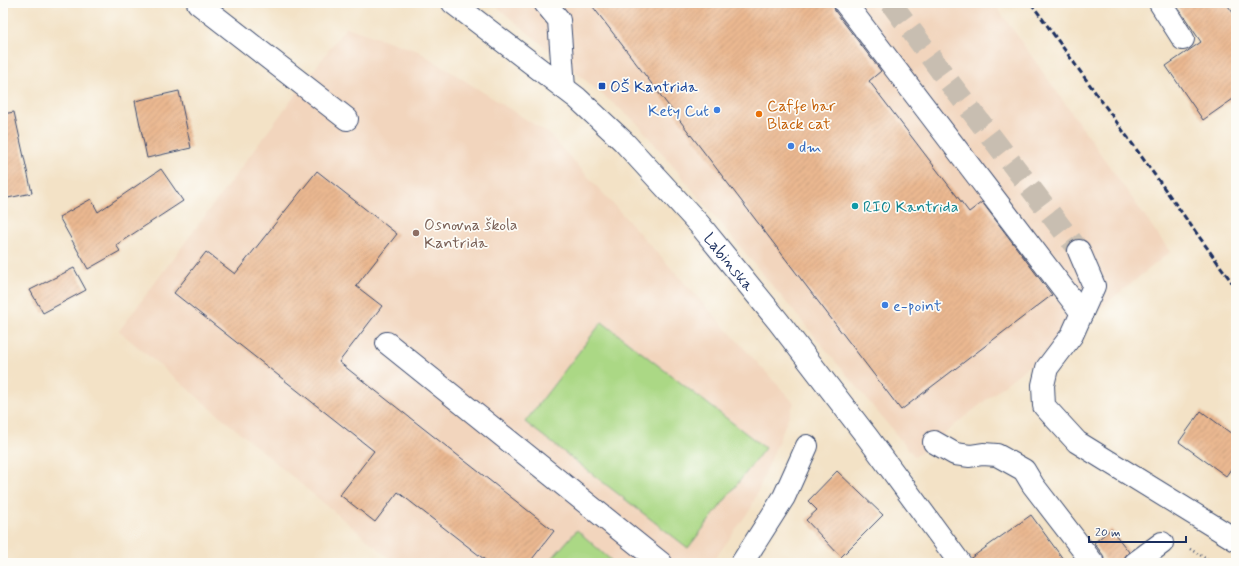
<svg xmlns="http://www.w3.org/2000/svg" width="1239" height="566" font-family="Mynerve,sans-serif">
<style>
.built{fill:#f2d5bd}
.garden{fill:#abd885;stroke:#638472}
.building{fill:url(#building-hatch)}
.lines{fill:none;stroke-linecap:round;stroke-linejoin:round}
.minor-tunnel{stroke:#c8beb1;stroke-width:22;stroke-dasharray:22 11;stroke-linecap:butt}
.minor-casing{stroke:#3b4a6e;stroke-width:24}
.path{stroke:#3b4a6e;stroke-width:2.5;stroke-dasharray:1 3;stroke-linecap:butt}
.minor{stroke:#fff;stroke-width:22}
.rail{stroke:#1b2f5e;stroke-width:3;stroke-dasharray:6 3;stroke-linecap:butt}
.transit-dot{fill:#1a4fb4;stroke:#fdfcf7;stroke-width:1.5}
.shop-dot{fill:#3f7fe0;stroke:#fdfcf7;stroke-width:1.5}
.food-dot{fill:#e8710a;stroke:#fdfcf7;stroke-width:1.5}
.culture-dot{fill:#0f9aa8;stroke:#fdfcf7;stroke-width:1.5}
.education-dot{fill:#8d6e63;stroke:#fdfcf7;stroke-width:1.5}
.labels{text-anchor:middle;stroke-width:3.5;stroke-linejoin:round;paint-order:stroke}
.transit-label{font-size:16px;fill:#164399;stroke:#fdfcf7;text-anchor:start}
.food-label{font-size:16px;fill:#c56008;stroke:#fdfcf7;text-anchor:start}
.shop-label{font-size:16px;fill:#366cbe;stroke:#fdfcf7;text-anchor:start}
.culture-label{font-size:16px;fill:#0d838f;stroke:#fdfcf7;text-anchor:start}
.education-label{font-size:16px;fill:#785e54;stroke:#fdfcf7;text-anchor:start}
.street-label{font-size:16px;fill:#1b2f5e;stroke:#fdfcf7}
</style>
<defs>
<pattern id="building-hatch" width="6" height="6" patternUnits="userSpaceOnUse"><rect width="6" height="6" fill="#eab890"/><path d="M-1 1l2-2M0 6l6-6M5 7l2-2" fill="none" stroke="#c89e7f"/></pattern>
</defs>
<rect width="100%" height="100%" fill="#fdfcf7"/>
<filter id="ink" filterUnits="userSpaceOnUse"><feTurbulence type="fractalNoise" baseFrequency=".025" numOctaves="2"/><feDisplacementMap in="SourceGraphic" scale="8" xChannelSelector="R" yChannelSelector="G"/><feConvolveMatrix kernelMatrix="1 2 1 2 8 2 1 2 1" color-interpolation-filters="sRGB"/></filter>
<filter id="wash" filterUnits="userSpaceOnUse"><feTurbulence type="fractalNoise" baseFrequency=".012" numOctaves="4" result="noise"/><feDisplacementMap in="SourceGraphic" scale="16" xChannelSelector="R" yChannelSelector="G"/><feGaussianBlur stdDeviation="0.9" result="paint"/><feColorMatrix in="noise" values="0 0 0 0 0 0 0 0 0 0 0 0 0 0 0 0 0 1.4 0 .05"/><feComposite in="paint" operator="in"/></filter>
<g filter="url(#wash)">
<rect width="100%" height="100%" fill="#f3e2c6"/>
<g class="built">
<path d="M 492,3 L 994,3 L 1170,252 L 915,457 L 637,123 Z"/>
<path d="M 346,27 L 418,51 L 549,134 L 794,403 L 751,508 L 712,563 L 395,563 L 119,331 Z"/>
</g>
<g class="garden">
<path d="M 602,322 L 765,448 L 688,548 L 525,422 Z"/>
<path d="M 577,530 L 614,563 L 548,563 Z"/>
</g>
<g id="blocks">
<g class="building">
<path d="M 590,3 L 833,3 L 835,11 L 881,71 L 869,81 L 969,212 L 982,202 L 1052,295 L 901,410 Z"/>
<path d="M 1175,3 L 1226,3 L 1236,17 L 1236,97 L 1203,120 L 1166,66 L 1201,42 Z"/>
<path d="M 179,91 L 191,148 L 147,158 L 135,101 Z"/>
<path d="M 14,112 L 32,193 L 3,199 L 3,114 Z"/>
<path d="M 161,169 L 183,201 L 116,245 L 120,251 L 88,269 L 59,217 L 91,199 L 98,212 Z"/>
<path d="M 317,171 L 397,234 L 356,286 L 382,306 L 339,362 L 554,531 L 529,563 L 489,563 L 398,492 L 375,522 L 340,495 L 374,451 L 174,293 L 206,252 L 235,274 Z"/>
<path d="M 74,268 L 86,290 L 43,313 L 30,290 Z"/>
<path d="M 1201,411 L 1236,437 L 1236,462 L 1226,476 L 1179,442 Z"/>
<path d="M 837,471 L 883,515 L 841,557 L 806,520 L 817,510 L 808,501 Z"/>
<path d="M 1031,515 L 1066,563 L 972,563 L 971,558 Z"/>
<path d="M 1111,529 L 1129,552 L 1124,558 L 1123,563 L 1105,563 L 1103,555 L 1094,543 Z"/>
</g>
</g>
</g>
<g filter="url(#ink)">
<use href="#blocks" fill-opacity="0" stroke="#3b4a6e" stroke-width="1"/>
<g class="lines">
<path class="minor-tunnel" d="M 891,3 L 946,78 L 1079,251"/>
<g class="minor-casing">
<g id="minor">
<path d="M 198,3 L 347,119"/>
<path id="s1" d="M 453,3 L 577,98 L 623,141 L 699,224 L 778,321 L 868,438 L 960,563"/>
<path d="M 545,3 L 559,20 L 564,88"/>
<path d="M 845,3 L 1082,313"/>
<path d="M 1160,3 L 1183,39"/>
<path d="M 1079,251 L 1094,286 L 1072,335 L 1047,368 L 1043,385 L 1044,406 L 1077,442 L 1236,540"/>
<path d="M 387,343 L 661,563"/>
<path d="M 934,442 L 955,454 L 970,456 L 983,454 L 997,455 L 1024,470 L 1033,485 L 1093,563"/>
<path d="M 742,563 L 784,497 L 807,446"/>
<path d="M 1135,563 L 1162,543"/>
</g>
</g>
<path class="path" d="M 1190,549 L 1213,563"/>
<use href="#minor" class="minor"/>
<path class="rail" d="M 1031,3 L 1236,288"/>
</g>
</g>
<rect class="transit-dot" x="598" y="82" width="8" height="8" rx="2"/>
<g class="shop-dot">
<circle cx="717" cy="110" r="4"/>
<circle cx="791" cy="146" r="4"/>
<circle cx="885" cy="305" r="4"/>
</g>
<circle class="food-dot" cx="759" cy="114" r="4"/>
<circle class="culture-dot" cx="855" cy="206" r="4"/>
<circle class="education-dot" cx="416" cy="233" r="4"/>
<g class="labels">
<g class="transit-label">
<text x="610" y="92">OŠ Kantrida</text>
</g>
<g class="food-label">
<text x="767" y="111">Caffe bar<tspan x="767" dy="18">Black cat</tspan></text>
</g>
<g class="shop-label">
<text x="709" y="116" text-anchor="end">Kety Cut</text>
<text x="799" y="152">dm</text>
<text x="893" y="311">e-point</text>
</g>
<g class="culture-label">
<text x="863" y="212">RIO Kantrida</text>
</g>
<g class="education-label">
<text x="424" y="230">Osnovna škola<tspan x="424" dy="18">Kantrida</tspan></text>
</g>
<g class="street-label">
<text dy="6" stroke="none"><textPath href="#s1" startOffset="380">Labinska</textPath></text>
</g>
</g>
<rect width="1239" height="566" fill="none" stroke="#fdfcf7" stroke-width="16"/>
<path d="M1089 536v6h97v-6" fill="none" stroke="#1b2f5e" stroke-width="2"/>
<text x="1095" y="536" font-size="12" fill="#1b2f5e" stroke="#fdfcf7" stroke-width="3" paint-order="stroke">20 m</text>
</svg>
